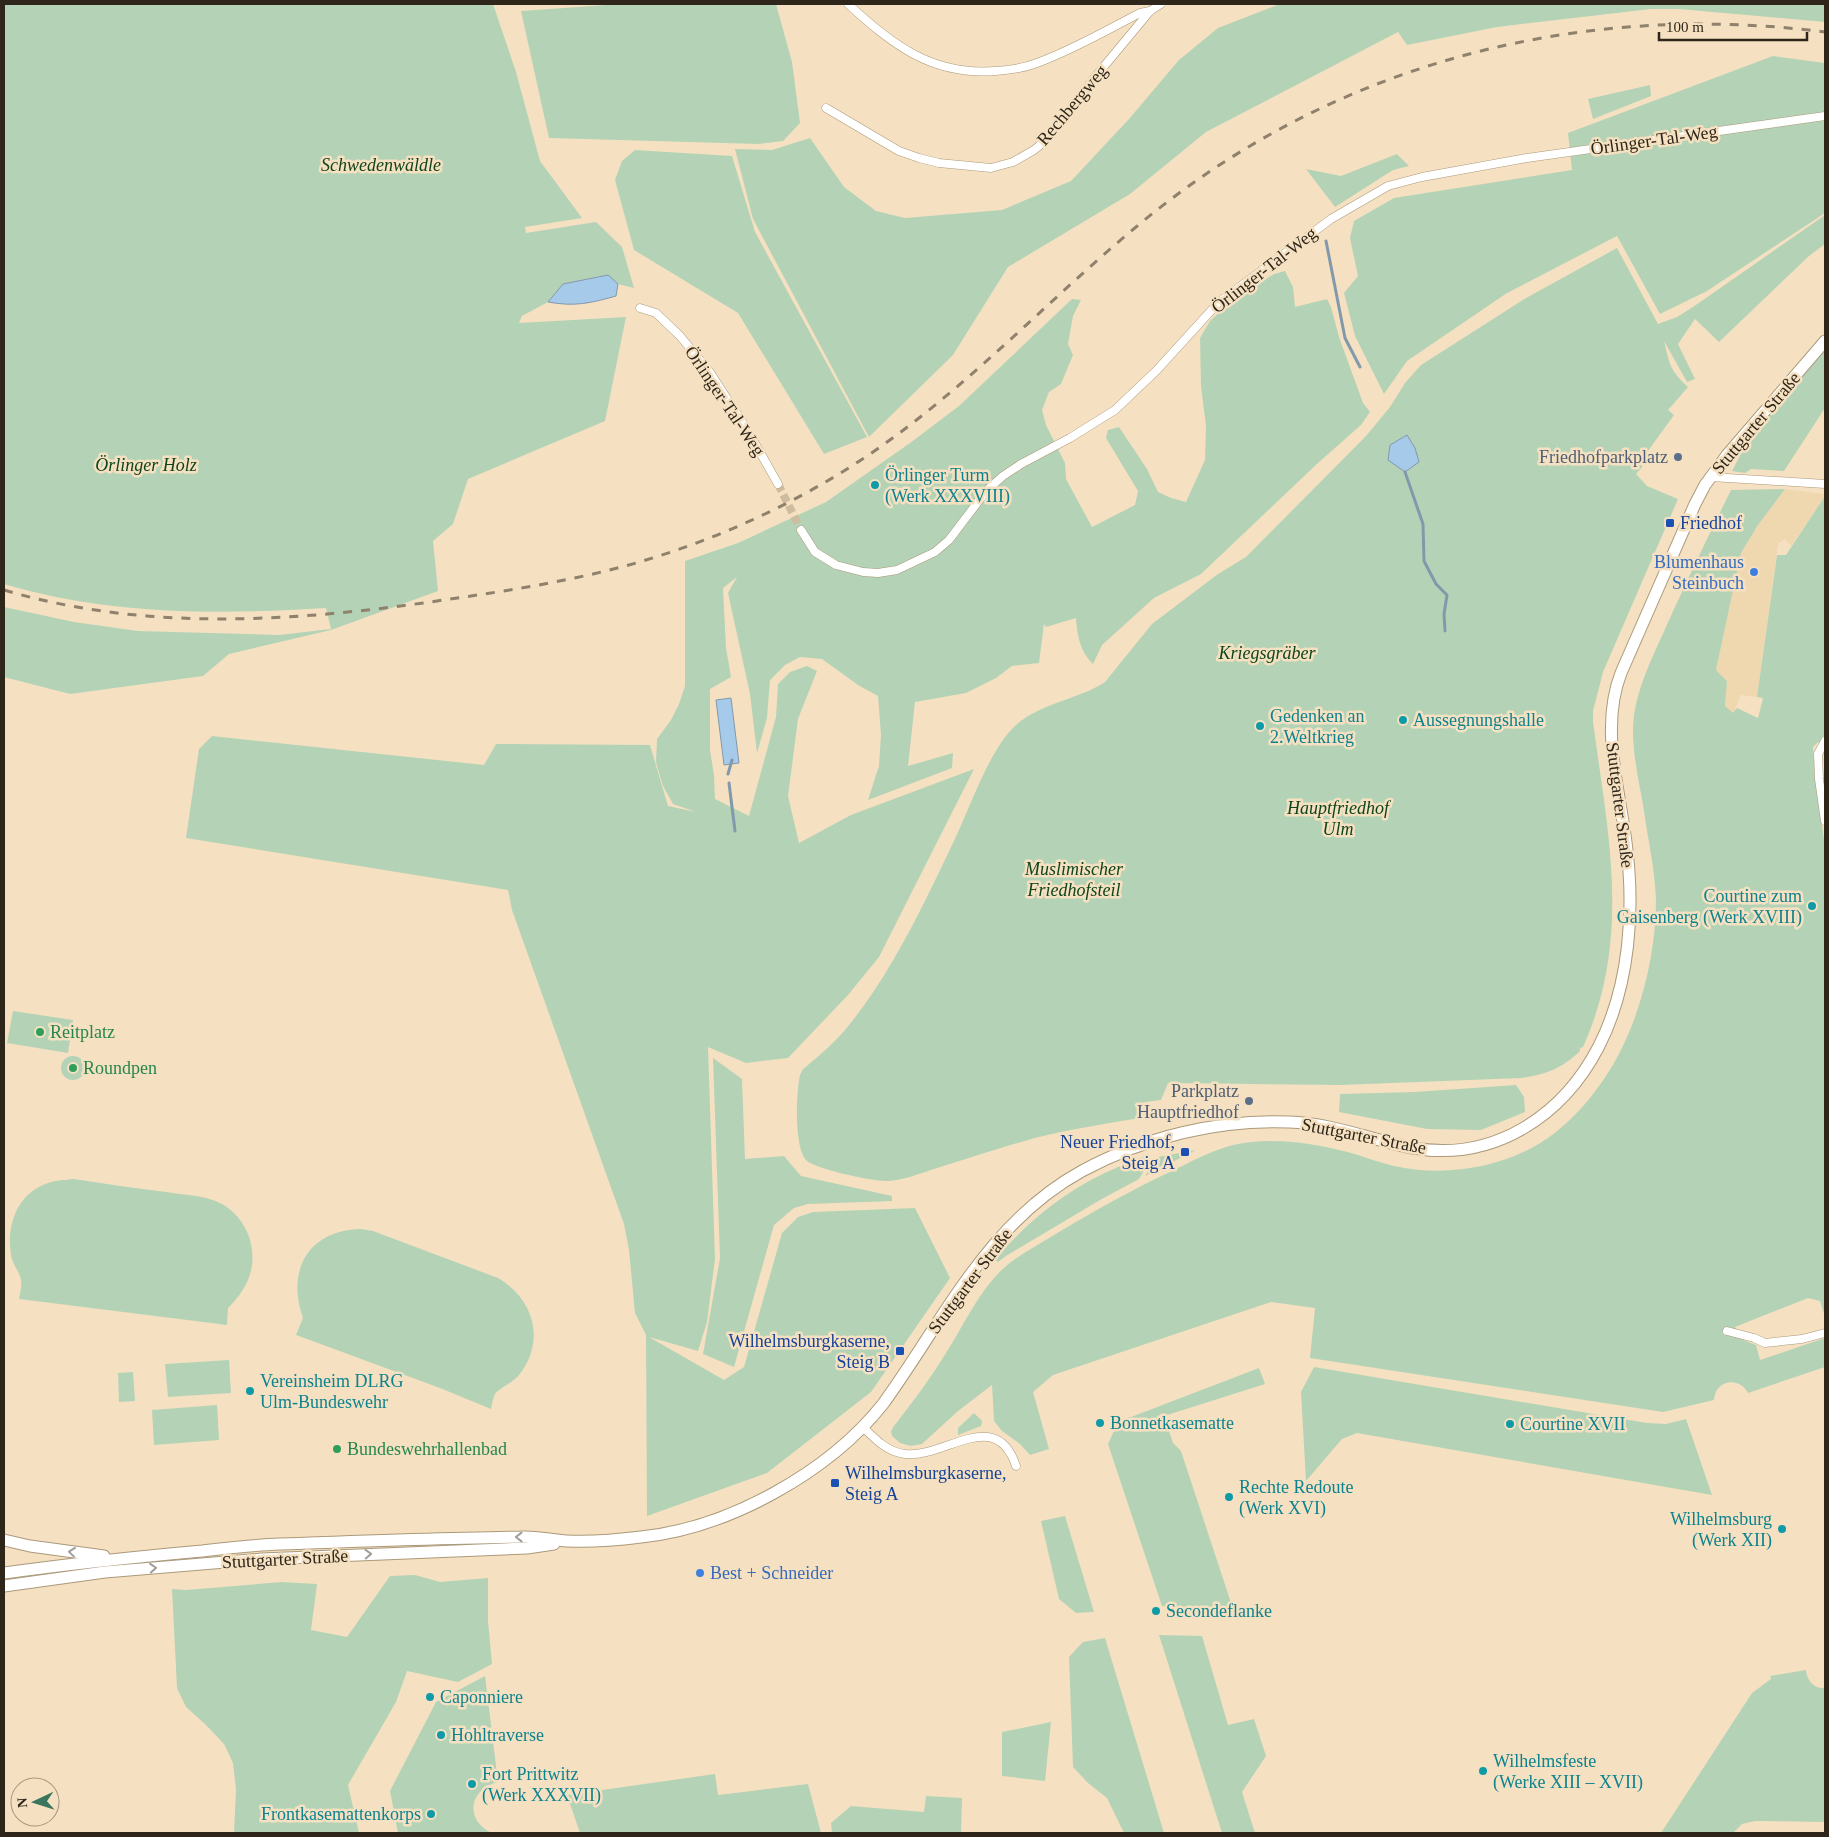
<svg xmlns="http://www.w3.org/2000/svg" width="1829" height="1837" font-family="'Times New Roman',serif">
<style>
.built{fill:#efd7b0}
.green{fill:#b4d3b6}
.water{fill:#a6caea;stroke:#8299ac}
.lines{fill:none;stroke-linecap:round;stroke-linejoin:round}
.stream{stroke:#8299ac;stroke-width:3}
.street-tunnel{stroke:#cdbca0;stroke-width:8;stroke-dasharray:8 4;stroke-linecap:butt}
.street-casing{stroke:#ab997a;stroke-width:9}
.secondary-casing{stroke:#ab997a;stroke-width:13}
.street{stroke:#fff;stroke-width:8}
.secondary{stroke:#fff;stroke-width:11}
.rail{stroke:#8f816c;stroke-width:3;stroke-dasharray:9 9;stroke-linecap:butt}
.oneway{stroke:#a19d98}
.service-dot{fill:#5c6f8a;stroke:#f5e1c1;stroke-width:2}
.culture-dot{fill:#0f9aa8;stroke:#f5e1c1;stroke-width:2}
.transit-dot{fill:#1a4fb4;stroke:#f5e1c1;stroke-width:2}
.shop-dot{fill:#3f7fe0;stroke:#f5e1c1;stroke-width:2}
.leisure-dot{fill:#2e9e5b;stroke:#f5e1c1;stroke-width:2}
.labels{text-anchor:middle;stroke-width:5;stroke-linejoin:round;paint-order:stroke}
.street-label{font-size:18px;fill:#2e261a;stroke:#f5e1c1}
.park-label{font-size:18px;font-style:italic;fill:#0e451b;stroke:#f5e1c1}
.service-label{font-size:18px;fill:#4e5e75;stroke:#f5e1c1;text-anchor:end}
.culture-label{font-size:18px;fill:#0d838f;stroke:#f5e1c1;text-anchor:start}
.transit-label{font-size:18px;fill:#164399;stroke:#f5e1c1;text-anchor:start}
.shop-label{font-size:18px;fill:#366cbe;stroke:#f5e1c1;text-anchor:end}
.leisure-label{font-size:18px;fill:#27864d;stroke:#f5e1c1;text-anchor:start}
</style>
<rect width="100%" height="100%" fill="#f5e1c1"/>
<path class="built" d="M 1785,489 L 1825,494 L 1825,496 L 1791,546 L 1785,539 L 1778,544 L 1757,697 L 1741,695 L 1733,714 L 1725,706 L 1727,681 L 1716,670 L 1741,553 L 1758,525 Z"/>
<g class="green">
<path d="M 4,4 L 493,4 L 516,72 L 540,161 L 582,218 L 525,227 L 526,233 L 596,222 L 622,247 L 634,288 L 618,284 L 607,275 L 563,284 L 548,302 L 522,316 L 519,323 L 626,317 L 605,421 L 468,479 L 453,524 L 433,541 L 438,591 L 331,630 L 229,654 L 203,676 L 70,694 L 4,677 L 4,607 L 74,622 L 138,631 L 279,635 L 331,629 L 326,608 C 219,615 107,615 4,584 Z"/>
<path d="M 621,4 L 776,4 L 792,62 L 800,123 L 783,141 L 758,144 L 549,138 L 521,11 Z"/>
<path d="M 1280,4 L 1825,4 L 1825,22 L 1679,9 L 1651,9 L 1497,27 L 1407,45 L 1398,32 L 1206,132 L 1130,194 L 1008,267 L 953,355 L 869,437 L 753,219 L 735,149 L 772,150 L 810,138 L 844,187 L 876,211 L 905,218 L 1002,210 L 1071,181 L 1129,119 L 1179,60 L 1218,28 Z"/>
<path d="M 1773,56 L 1825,63 L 1825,213 L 1707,291 L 1660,314 L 1617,236 L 1507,293 L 1407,361 L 1384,394 L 1355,336 L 1344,293 L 1358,276 L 1350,238 L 1354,221 L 1394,198 L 1572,170 L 1568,133 Z"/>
<path d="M 1650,85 L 1651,96 L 1593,119 L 1588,99 Z"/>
<path d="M 635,150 L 732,156 L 755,232 L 867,437 L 824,454 L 738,313 L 634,250 L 615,180 L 622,161 Z"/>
<path d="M 1397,154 L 1409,166 L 1393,170 L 1335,207 L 1306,169 L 1341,176 Z"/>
<path d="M 1825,215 L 1825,244 L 1809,256 L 1719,342 L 1695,319 L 1678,344 L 1695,379 L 1687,382 L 1664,341 C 1670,365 1669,369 1688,387 L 1668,410 L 1674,415 L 1643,458 L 1642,467 L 1636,474 L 1647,486 L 1678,499 L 1603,672 L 1593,711 L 1593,722 C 1608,834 1632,938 1583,1047 L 1580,1048 L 1580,1051 C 1561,1069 1547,1074 1522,1078 L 1340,1085 L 1168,1083 L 1161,1100 L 1145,1102 L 1146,1117 C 1109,1123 1071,1129 1035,1138 C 1002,1147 969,1158 937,1168 C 921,1173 902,1181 885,1181 C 872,1181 814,1169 806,1160 C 794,1147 796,1092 800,1075 L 803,1069 C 818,1057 833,1044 845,1030 C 892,974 928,896 959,830 C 973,799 989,754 1011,730 C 1036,703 1076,701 1105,682 L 1152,624 L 1218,574 L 1246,557 L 1366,436 L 1390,407 L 1405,383 L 1421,365 L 1526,298 L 1617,248 L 1658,324 L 1677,317 L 1693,307 Z"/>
<path d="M 1285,271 L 1293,287 L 1295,307 L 1327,299 L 1331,307 L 1339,337 L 1363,403 L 1370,412 L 1361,425 L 1318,463 L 1201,574 L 1154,598 L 1102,645 L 1093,664 C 1080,652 1077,635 1076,618 L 1046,627 L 1044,624 L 1039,663 L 1012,666 L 996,678 L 966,693 L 915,702 L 908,766 L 953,753 L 952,768 L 868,800 L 879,766 L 881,735 L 878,696 L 858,685 L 822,659 L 800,657 L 785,665 L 770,680 L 767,718 L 757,753 L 750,694 L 728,593 L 737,577 L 723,588 L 726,648 L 731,677 L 710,689 L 710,750 L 714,775 L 715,799 L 749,816 L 776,717 L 778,684 L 790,672 L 807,666 L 817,671 L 798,719 L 788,796 L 799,843 L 851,815 L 974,769 L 879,957 L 848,995 L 788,1058 L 746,1063 L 708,1047 L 715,1259 L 707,1322 L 698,1351 L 649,1337 L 724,1380 L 744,1367 L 782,1233 L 798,1217 L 813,1212 L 915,1208 L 950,1278 L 871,1392 L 767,1473 L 647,1516 L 646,1335 L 635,1313 L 629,1250 L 624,1224 L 512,910 L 508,890 L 186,838 L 199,749 L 212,736 L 484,765 L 496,744 L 650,745 L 668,806 L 696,812 L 673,804 L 663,786 L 656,762 L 657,739 L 671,720 L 679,704 L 685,686 L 685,561 L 738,543 L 826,502 L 910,443 L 959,406 L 1072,299 L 1081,300 L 1073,316 L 1068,344 L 1073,355 L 1061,384 L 1049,392 L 1042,410 L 1046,425 L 1065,463 L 1066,479 L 1092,527 L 1135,505 L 1138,491 L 1106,438 L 1108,430 L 1119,427 L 1147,469 L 1158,492 L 1171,498 L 1186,502 L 1205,460 L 1206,426 L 1201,386 L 1200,338 L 1210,321 L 1234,299 L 1274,274 Z"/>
<path d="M 1825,343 L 1825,408 L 1784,471 L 1751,469 L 1745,473 L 1732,471 L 1748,440 L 1791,389 Z"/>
<path d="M 1785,489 L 1758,525 L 1741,553 L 1716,670 L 1727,681 L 1725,706 L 1733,713 L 1737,708 L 1758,718 L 1763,698 L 1757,697 L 1777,555 L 1786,555 L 1825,496 L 1825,741 L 1822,744 L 1818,742 L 1813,747 L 1815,778 L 1825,846 L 1825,1317 L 1820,1301 L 1808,1298 L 1735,1327 L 1743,1340 L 1756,1345 L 1760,1360 L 1825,1338 L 1825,1367 L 1748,1393 C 1739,1376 1715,1380 1714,1400 L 1663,1412 L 1310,1358 L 1315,1308 L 1271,1302 L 1053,1375 L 1033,1392 L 1049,1449 L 1030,1455 L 1020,1444 L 1002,1431 L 994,1421 L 992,1385 L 958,1411 L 922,1444 L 911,1446 L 900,1443 L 892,1436 L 891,1431 L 894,1426 C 912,1403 930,1379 946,1353 C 962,1328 974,1301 994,1278 C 1010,1259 1033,1248 1054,1235 C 1094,1211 1135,1188 1178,1168 C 1196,1159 1214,1150 1233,1145 C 1273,1136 1319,1144 1358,1155 C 1370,1159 1382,1163 1394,1166 C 1448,1178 1512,1167 1556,1132 C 1576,1116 1592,1097 1606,1076 C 1638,1028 1656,958 1656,900 C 1655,870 1648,840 1644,811 C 1639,780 1630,746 1634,715 C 1638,688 1650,662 1661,638 C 1683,588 1707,539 1731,490 Z"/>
<path d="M 13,1011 L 73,1020 L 68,1053 L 7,1043 Z"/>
<circle cx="73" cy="1068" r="12"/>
<path d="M 713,1058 L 742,1079 L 745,1159 L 784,1156 L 801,1176 L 892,1196 L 892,1201 L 808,1204 L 794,1208 L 774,1225 L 734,1367 L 703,1354 L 720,1258 Z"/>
<path d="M 1516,1085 L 1524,1097 L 1525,1112 L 1481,1130 L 1427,1129 L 1339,1112 L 1340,1094 L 1415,1092 Z"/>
<path d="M 1196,1150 L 1145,1176 L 1158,1157 Z"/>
<path d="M 1148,1156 L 1148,1164 L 1139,1179 L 1100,1200 L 1006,1256 L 998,1262 L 995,1260 C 1029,1219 1070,1187 1118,1167 C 1128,1163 1137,1158 1148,1156 Z"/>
<path d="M 74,1179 C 105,1184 135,1188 166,1192 C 184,1195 205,1195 222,1204 C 239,1214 250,1231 252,1250 C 255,1274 244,1292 228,1308 L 227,1325 L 19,1299 C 20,1293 22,1286 21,1280 C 20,1272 12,1264 11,1255 C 6,1226 17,1193 48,1183 C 56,1180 66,1180 74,1179 Z"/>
<path d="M 361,1229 L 373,1231 L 498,1278 C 534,1299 546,1341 519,1375 C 514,1382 498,1389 495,1394 C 493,1398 492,1404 491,1409 L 440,1388 L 296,1335 L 303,1318 C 286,1271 308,1230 361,1229 Z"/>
<path d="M 229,1360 L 231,1393 L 168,1397 L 165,1364 Z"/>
<path d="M 1314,1367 L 1647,1423 L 1666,1424 L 1686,1419 L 1712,1495 L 1357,1433 L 1342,1439 L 1306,1481 L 1301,1392 Z"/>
<path d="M 1259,1368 L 1265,1384 L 1164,1416 L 1173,1443 L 1181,1451 L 1234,1612 L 1162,1606 L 1108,1444 L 1118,1422 Z"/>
<path d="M 133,1372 L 135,1401 L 119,1402 L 118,1373 Z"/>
<path d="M 217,1405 L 219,1440 L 154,1445 L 152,1410 Z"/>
<path d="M 974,1413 L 982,1421 L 981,1426 L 958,1435 L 958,1428 Z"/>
<path d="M 1065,1516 L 1094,1612 L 1076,1613 L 1059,1599 L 1041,1521 Z"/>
<path d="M 415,1575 L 440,1582 L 488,1578 L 488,1621 L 492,1664 L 458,1682 L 407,1671 L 396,1702 L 348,1785 L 359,1833 L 234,1833 L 236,1789 L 233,1763 L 224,1744 L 205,1724 L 186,1707 L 177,1688 L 172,1589 L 186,1590 L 282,1582 L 317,1584 L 311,1630 L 347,1637 L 390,1576 Z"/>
<path d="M 1159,1635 L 1202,1636 L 1228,1725 L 1254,1719 L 1266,1756 L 1242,1792 L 1255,1833 L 1222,1833 Z"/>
<path d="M 1105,1638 L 1164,1833 L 1124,1833 L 1107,1798 L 1088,1783 L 1073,1767 L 1069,1657 L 1083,1642 Z"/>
<path d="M 1806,1670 C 1807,1681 1814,1689 1825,1688 L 1825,1822 L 1755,1821 L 1742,1824 L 1733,1833 L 1661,1833 L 1752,1693 L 1771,1679 L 1770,1676 Z"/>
<path d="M 485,1676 L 498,1782 C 469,1789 464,1820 492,1833 L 398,1833 L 390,1791 L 436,1702 Z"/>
<path d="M 1051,1722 L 1045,1781 L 1002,1776 L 1002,1732 Z"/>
<path d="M 715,1774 L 718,1795 L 808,1784 L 821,1833 L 580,1833 L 567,1795 Z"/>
<path d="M 926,1796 L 962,1798 L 961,1833 L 832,1833 L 831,1823 L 851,1806 L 924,1812 Z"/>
</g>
<g class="water">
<path d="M 608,275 L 618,284 L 616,296 C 591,303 575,307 548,302 L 563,284 Z"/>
<path d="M 1407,435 L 1415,448 L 1419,462 L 1405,472 L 1388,460 L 1390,445 Z"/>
<path d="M 731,698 L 739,763 L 724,765 L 716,700 Z"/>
</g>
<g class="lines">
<g class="stream">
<path d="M 1326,241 L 1345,338 L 1360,367"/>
<path d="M 1405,472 L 1423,524 L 1424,561 L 1436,584 L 1447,595 L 1444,614 L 1445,631"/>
<path d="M 728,774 L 732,760"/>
<path d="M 729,783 L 735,831"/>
</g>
<path class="street-tunnel" d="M 778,484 L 801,530"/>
<g class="street-casing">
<g id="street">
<path d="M 848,4 C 893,45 932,76 996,71 C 1010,70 1024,68 1037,63 C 1073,50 1107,30 1140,13 L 1150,11"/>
<path d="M 826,108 L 899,151 L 919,158 L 939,163 L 991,168 L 1013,162 L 1034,150 L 1045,141 L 1091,82 L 1150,11 L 1161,4"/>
<path d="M 640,308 L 656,313 L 680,336 L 709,371 L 748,431 L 778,484"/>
<path d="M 1711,477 L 1825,484"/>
<path d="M 801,530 L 815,552 L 836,565 L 863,572 L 878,573 L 897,570 L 935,552 L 949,540 L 987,490 L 1003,476 L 1021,464 L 1070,438 L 1115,410 L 1157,370 L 1218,303 L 1331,219 L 1388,186 L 1422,177 L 1527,158 L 1825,116"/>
<path d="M 1825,741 L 1818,754 L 1819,779 L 1825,821"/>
<path d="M 1727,1331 L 1754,1338 L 1765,1343 L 1802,1339 L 1825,1333"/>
<path d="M 863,1427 C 875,1439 887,1452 905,1454 C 944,1459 996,1405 1016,1466"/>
</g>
</g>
<g class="secondary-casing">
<g id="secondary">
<path d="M 4,1540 L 30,1546 L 104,1556"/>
<path d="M 4,1573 C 70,1564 135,1557 202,1551 C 228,1548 254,1545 280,1544 C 360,1541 440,1538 521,1537 C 536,1536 551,1540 567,1541 C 591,1542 617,1540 641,1537 C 728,1528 828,1473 883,1404 C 944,1320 987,1223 1082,1171 C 1145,1137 1219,1119 1289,1122 C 1332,1123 1371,1140 1413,1148 C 1494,1162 1563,1116 1599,1046 C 1630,985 1635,909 1626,842 C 1619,786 1600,727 1621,673 L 1695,504 L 1705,485 L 1727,455 L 1825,341"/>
<path d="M 4,1586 L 105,1572 L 262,1559 L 527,1548 L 554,1544"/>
</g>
</g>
<use href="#street" class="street"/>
<use href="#secondary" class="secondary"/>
<path class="rail" d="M 4,590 C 143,631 288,622 430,602 C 499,592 569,582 636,563 C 719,539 799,502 870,454 C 967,388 1047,301 1136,227 C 1329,65 1575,0 1825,32"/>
</g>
<defs><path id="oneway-chevron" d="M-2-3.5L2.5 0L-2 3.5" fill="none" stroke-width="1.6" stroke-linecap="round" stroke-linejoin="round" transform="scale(1.25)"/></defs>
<g class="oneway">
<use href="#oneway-chevron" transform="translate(519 1537) rotate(180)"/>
<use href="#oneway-chevron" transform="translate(72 1552) rotate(-173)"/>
<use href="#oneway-chevron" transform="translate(368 1554) rotate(-2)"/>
<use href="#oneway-chevron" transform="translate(153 1568) rotate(-5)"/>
</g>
<g class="service-dot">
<circle cx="1678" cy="457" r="5"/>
<circle cx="1249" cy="1101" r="5"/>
</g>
<g class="culture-dot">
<circle cx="875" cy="485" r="5"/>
<circle cx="1403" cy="720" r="5"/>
<circle cx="1260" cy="726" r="5"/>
<circle cx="1812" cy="906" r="5"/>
<circle cx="250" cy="1391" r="5"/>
<circle cx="1100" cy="1423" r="5"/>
<circle cx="1510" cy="1424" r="5"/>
<circle cx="1229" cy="1497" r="5"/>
<circle cx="1782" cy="1529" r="5"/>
<circle cx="1156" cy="1611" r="5"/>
<circle cx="430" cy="1697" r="5"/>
<circle cx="441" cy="1735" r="5"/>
<circle cx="1483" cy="1771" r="5"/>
<circle cx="472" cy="1784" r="5"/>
<circle cx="431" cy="1814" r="5"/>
</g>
<g class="transit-dot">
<rect x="1665" y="518" width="10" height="10" rx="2.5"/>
<rect x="1180" y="1147" width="10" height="10" rx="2.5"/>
<rect x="895" y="1346" width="10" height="10" rx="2.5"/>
<rect x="830" y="1478" width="10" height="10" rx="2.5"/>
</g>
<g class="shop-dot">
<circle cx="1754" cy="572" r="5"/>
<circle cx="700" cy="1573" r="5"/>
</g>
<g class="leisure-dot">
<circle cx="40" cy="1032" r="5"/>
<circle cx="73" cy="1068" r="5"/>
<circle cx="337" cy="1449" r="5"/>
</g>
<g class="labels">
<g class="street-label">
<text transform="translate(1072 105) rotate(-50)" y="6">Rechbergweg</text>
<text transform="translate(1654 140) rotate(-8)" y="6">Örlinger-Tal-Weg</text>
<text transform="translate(1264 270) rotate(-38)" y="6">Örlinger-Tal-Weg</text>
<text transform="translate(725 401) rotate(56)" y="6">Örlinger-Tal-Weg</text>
<text transform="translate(1756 423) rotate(-50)" y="6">Stuttgarter Straße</text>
<text transform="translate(1620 805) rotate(83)" y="6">Stuttgarter Straße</text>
<text transform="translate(1364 1136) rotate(11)" y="6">Stuttgarter Straße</text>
<text transform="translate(970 1281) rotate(-53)" y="6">Stuttgarter Straße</text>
<text transform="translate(285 1559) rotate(-3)" y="6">Stuttgarter Straße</text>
</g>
<g class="park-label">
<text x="381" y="171">Schwedenwäldle</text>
<text x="146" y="471">Örlinger Holz</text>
<text x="1267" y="659">Kriegsgräber</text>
<text x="1338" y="814">Hauptfriedhof<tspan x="1338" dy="21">Ulm</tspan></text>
<text x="1074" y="875">Muslimischer<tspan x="1074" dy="21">Friedhofsteil</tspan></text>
</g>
<g class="service-label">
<text x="1668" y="463">Friedhofparkplatz</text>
<text x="1239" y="1097">Parkplatz<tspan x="1239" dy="21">Hauptfriedhof</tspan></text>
</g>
<g class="culture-label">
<text x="885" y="481">Örlinger Turm<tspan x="885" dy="21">(Werk XXXVIII)</tspan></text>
<text x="1270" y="722">Gedenken an<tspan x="1270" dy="21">2.Weltkrieg</tspan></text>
<text x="1413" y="726">Aussegnungshalle</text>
<text x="1802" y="902" text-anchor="end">Courtine zum<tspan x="1802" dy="21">Gaisenberg (Werk XVIII)</tspan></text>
<text x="260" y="1387">Vereinsheim DLRG<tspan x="260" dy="21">Ulm-Bundeswehr</tspan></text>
<text x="1110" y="1429">Bonnetkasematte</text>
<text x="1520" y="1430">Courtine XVII</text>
<text x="1239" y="1493">Rechte Redoute<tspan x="1239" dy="21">(Werk XVI)</tspan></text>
<text x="1772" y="1525" text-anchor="end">Wilhelmsburg<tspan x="1772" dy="21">(Werk XII)</tspan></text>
<text x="1166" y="1617">Secondeflanke</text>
<text x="440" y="1703">Caponniere</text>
<text x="451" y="1741">Hohltraverse</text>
<text x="1493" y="1767">Wilhelmsfeste<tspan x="1493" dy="21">(Werke XIII – XVII)</tspan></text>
<text x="482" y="1780">Fort Prittwitz<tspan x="482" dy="21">(Werk XXXVII)</tspan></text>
<text x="421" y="1820" text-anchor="end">Frontkasemattenkorps</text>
</g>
<g class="transit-label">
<text x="1680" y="529">Friedhof</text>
<text x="1175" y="1148" text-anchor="end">Neuer Friedhof,<tspan x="1175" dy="21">Steig A</tspan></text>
<text x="890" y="1347" text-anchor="end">Wilhelmsburgkaserne,<tspan x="890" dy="21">Steig B</tspan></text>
<text x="845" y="1479">Wilhelmsburgkaserne,<tspan x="845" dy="21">Steig A</tspan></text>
</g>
<g class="shop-label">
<text x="1744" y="568">Blumenhaus<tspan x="1744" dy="21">Steinbuch</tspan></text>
<text x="710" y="1579" text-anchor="start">Best + Schneider</text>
</g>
<g class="leisure-label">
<text x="50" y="1038">Reitplatz</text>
<text x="83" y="1074">Roundpen</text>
<text x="347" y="1455">Bundeswehrhallenbad</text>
</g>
</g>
<rect width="1829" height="1837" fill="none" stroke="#2e261a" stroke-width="10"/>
<g transform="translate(35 1802) rotate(266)"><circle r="24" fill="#f5e1c1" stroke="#a5967e"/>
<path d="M0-4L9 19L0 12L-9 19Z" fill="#3a755e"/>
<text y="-8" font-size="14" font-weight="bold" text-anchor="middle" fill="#2e261a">N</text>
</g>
<path d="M1659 32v8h148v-8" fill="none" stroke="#2e261a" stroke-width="2.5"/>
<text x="1666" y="32" font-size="15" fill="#2e261a" stroke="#f5e1c1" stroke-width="4" paint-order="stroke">100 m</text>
</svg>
